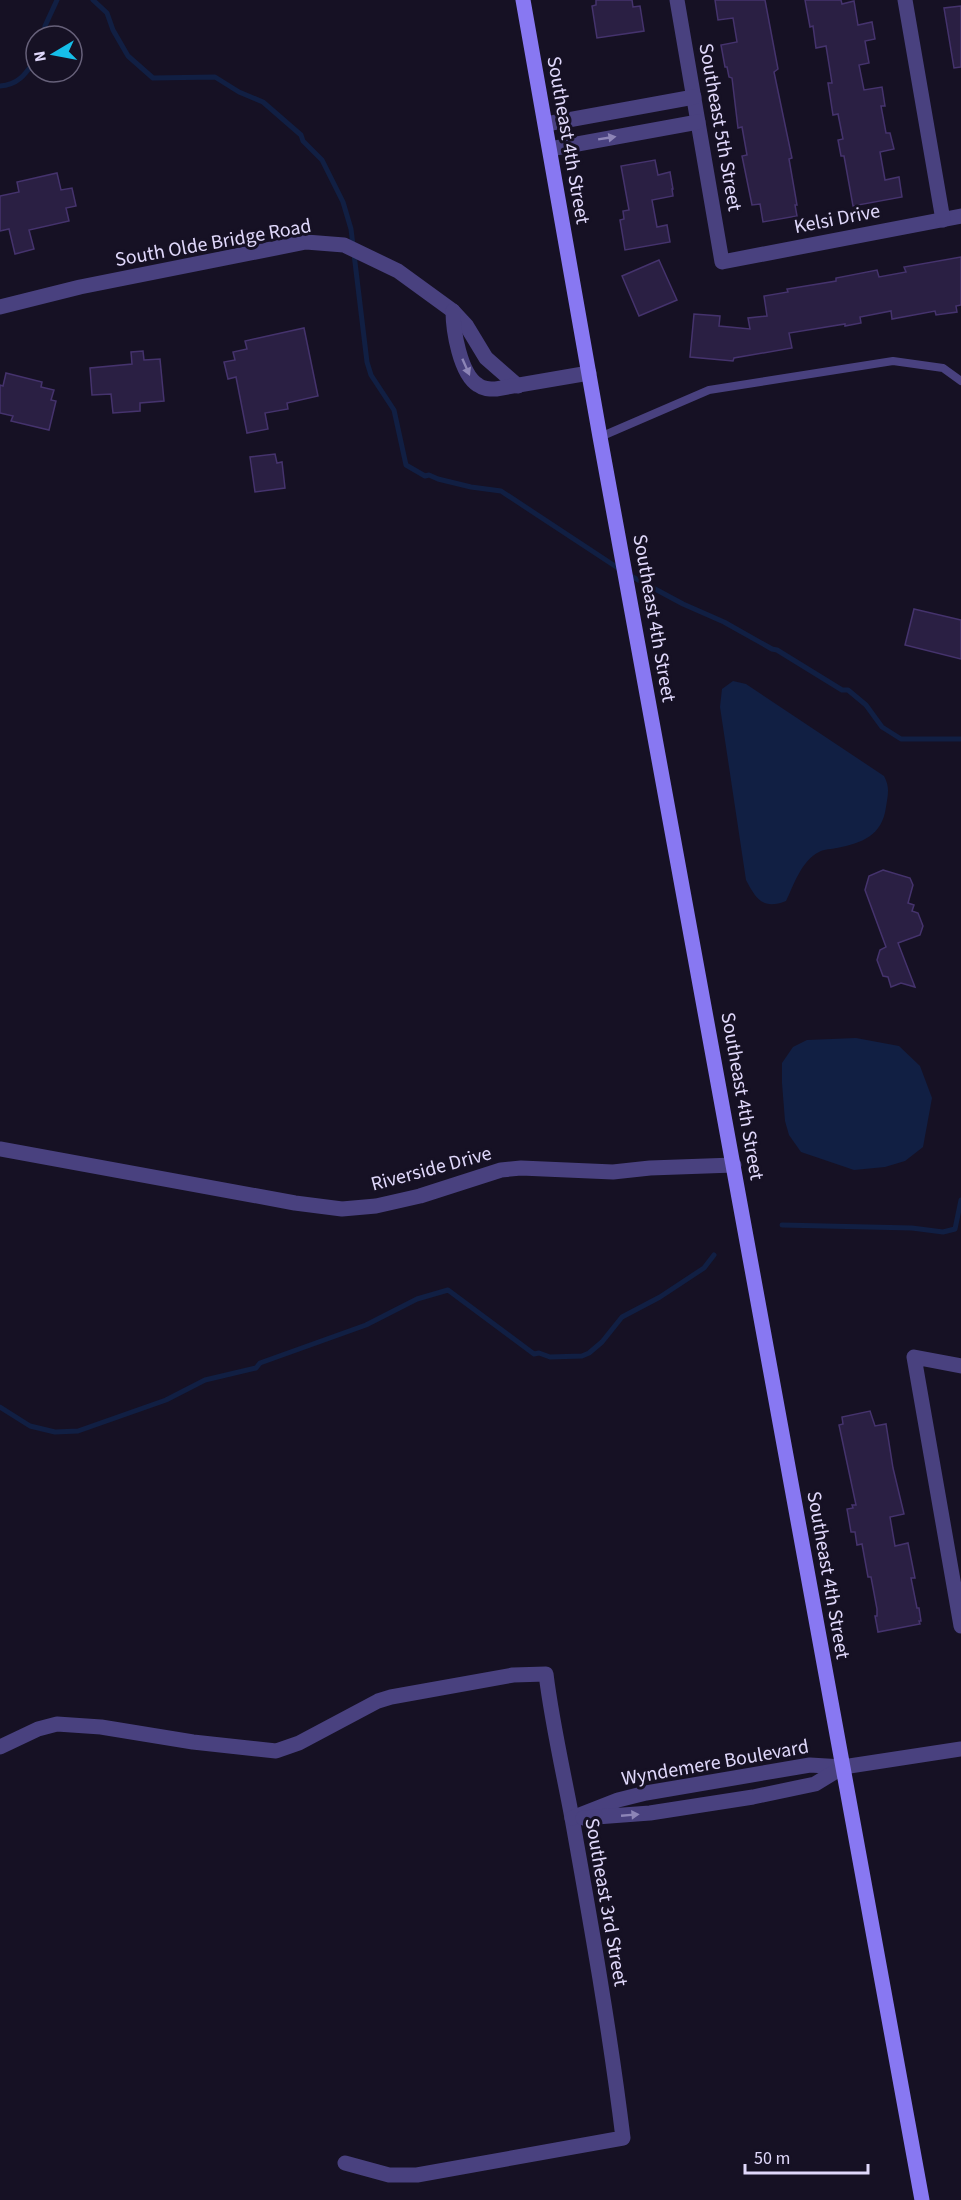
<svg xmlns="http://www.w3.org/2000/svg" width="961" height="2200" font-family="'Source Sans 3',sans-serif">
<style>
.water{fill:#111f43}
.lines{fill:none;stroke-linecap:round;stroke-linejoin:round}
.stream{stroke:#111f43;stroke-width:5}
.building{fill:#2a1f43;stroke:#45336d;stroke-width:1.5}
.service{stroke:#49417f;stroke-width:8}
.minor{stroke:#49417f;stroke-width:15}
.secondary{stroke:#8878f2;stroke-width:15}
.oneway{fill:#8d85b7}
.labels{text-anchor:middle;stroke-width:6;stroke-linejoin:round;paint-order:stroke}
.street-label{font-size:20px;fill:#e0d8fb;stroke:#161124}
</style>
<rect width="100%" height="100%" fill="#161124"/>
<g class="water">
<path d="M 733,681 L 746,684 L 884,776 C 890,787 888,794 886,807 C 882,836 862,843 837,848 C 832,849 824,849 819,852 C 801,861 794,885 786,901 C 763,910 756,899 746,880 L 720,707 L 722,689 Z"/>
<path d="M 856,1038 L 899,1046 L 920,1066 L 932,1098 L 923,1147 L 905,1161 L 885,1167 L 854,1170 L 801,1152 L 789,1135 L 785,1121 L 782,1083 L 782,1063 L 793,1047 L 807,1040 Z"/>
</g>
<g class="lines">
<g class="stream">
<path d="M 93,0 L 107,13 L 113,30 L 128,56 L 153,78 L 215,77 L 239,92 L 263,102 L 301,135 L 303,141 L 322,160 L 343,202 L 351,229 L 367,362 L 371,375 L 394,410 L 406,465 L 425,476 L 429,475 L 438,479 L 471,487 L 501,491 L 621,570"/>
<path d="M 44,36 L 45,26 L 57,0"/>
<path d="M 0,86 C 19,85 26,73 36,59"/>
<path d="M 629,575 L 683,604 L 724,622 L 772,649 L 777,650 L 842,690 L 848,690 L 866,705 L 882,727 L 901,739 L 961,739"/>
<path d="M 782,1225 L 912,1228 L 943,1232 L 955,1229 L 961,1200"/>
<path d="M 0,1407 L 30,1426 L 55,1432 L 78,1431 L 166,1400 L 205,1380 L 256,1368 L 260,1363 L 366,1325 L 417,1299 L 448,1290 L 534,1354 L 539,1353 L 550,1357 L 582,1356 L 589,1353 L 602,1342 L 622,1317 L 660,1297 L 704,1268 L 714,1255"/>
</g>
</g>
<g class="building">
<path d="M 596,0 L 632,0 L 633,7 L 640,6 L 644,31 L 597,38 L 592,6 L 596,5 Z"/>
<path d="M 715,0 L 765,0 L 778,69 L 774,72 L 792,158 L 789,159 L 797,205 L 795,205 L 797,216 L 763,222 L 760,204 L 752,205 L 742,156 L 747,155 L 742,127 L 738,128 L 732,78 L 729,77 L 727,67 L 725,67 L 721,45 L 737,42 L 733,18 L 718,20 Z"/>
<path d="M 805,0 L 841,0 L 842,4 L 854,1 L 858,25 L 872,22 L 875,39 L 865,41 L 869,63 L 859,65 L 864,90 L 882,87 L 885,106 L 881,106 L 886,133 L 890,133 L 894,149 L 880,152 L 885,180 L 899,177 L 902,197 L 853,206 L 844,156 L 841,156 L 838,140 L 843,139 L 838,114 L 833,115 L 828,83 L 832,83 L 826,46 L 816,48 L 813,26 L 810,27 Z"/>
<path d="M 961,6 L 961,67 L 954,68 L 944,8 Z"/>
<path d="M 655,160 L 658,175 L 670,172 L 673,189 L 672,189 L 673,196 L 652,200 L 657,227 L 667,225 L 670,242 L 625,250 L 620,220 L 624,219 L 623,211 L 629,210 L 621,166 Z"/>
<path d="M 57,173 L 61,190 L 72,188 L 76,206 L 66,208 L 69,221 L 29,230 L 34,249 L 15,254 L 9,229 L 0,231 L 0,196 L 19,192 L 17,182 Z"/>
<path d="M 961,257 L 961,305 L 956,306 L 957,312 L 936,315 L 935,311 L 892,319 L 891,311 L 860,317 L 861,323 L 845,326 L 845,324 L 789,333 L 792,348 L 734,358 L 733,361 L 690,357 L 694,314 L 720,316 L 719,326 L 750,329 L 748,318 L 767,316 L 764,296 L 788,292 L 787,289 L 836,281 L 836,278 L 877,270 L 879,277 L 906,272 L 904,267 Z"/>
<path d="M 659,260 L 677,300 L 639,316 L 622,276 Z"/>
<path d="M 304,328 L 318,396 L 287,403 L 288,409 L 265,413 L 268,429 L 247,433 L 236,377 L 228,379 L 224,362 L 235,360 L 233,352 L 247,349 L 245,341 Z"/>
<path d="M 143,351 L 144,360 L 160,359 L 164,401 L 140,403 L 140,411 L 113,413 L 111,394 L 92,395 L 90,368 L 132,364 L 131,352 Z"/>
<path d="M 6,373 L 42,382 L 41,387 L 54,390 L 51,400 L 56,401 L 49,430 L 11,421 L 13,416 L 0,413 L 0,385 L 3,386 Z"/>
<path d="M 275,454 L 277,463 L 282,462 L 285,488 L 255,492 L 250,457 Z"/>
<path d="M 914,609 L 961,620 L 961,659 L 905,645 Z"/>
<path d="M 883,870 L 910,878 L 913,885 L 908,903 L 914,905 L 912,911 L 918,913 L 923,926 L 920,935 L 898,943 L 915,987 L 901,983 L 891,987 L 888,977 L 883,976 L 877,960 L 880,950 L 886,947 L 865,890 L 869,876 Z"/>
<path d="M 870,1411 L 875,1426 L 886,1424 L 893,1468 L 904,1514 L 890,1517 L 895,1546 L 908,1543 L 915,1578 L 911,1578 L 917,1608 L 919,1608 L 921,1621 L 919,1621 L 920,1624 L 878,1632 L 875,1616 L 877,1616 L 877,1609 L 871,1577 L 868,1577 L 862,1544 L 857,1545 L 855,1532 L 851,1532 L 847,1509 L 853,1508 L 852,1505 L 856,1505 L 839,1425 L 843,1424 L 842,1417 Z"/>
</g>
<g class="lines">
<path class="service" d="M 600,437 L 709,390 L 893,361 L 943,368 L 961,381"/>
<g class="minor">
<path d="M 677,0 L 722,262 L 961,216"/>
<path d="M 905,0 L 943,220"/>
<path d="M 546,124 L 694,97"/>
<path d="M 550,149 L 698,122"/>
<path d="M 0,307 L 80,287 L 306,242 L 344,245 L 398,271 L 453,311 L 466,325 L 486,358 L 518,386"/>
<path d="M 453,311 C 453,330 460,374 478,385 C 483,389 489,389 496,389 L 589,373"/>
<path d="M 0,1149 L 295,1203 L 342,1209 L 376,1206 L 420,1196 L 501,1170 L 521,1168 L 613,1172 L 650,1168 L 734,1165"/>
<path d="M 961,1366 L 914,1357 L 961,1626"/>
<path d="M 0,1747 L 38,1729 L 57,1724 L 101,1727 L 193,1742 L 276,1751 L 299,1743 L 378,1701 L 391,1697 L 513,1675 L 546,1674 C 552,1723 563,1770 572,1818 C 591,1924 610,2031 623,2138 L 417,2175 L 389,2175 L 345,2163"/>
<path d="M 572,1818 L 618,1800 L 646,1793 L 810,1765 L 843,1767 L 961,1749"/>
<path d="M 583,1818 L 650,1813 L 753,1797 L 815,1784 L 843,1767"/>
</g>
<path class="secondary" d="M 523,0 L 600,437 L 922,2200"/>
</g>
<defs><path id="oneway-solid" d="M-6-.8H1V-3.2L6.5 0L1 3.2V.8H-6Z" transform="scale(1.5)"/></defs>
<g class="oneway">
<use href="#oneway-solid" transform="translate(607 138) rotate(-9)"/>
<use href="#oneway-solid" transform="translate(466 367) rotate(66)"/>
<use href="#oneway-solid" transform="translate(630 1815) rotate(-5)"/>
</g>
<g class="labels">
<g class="street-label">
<text transform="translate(721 127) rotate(80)" y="7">Southeast 5th Street</text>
<text transform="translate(569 140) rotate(80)" y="7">Southeast 4th Street</text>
<text transform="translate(837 218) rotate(-11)" y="7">Kelsi Drive</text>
<text transform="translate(213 242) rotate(-10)" y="7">South Olde Bridge Road</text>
<text transform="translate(655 618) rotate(80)" y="7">Southeast 4th Street</text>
<text transform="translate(743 1096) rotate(80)" y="7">Southeast 4th Street</text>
<text transform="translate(431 1168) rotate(-15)" y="7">Riverside Drive</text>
<text transform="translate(829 1575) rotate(80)" y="7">Southeast 4th Street</text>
<text transform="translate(715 1762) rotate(-10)" y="7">Wyndemere Boulevard</text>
<text transform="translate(607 1902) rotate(80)" y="7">Southeast 3rd Street</text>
</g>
</g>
<g transform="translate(54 54) rotate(260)"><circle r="28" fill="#161124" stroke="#67617a" stroke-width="1.5"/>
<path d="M0-4.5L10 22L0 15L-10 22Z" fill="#16bee9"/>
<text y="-9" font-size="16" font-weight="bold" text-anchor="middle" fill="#e0d8fb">N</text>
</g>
<path d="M745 2164v9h123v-9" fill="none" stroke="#e0d8fb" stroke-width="3"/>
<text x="754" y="2164" font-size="18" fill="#e0d8fb" stroke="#161124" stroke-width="4.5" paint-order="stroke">50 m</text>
</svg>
